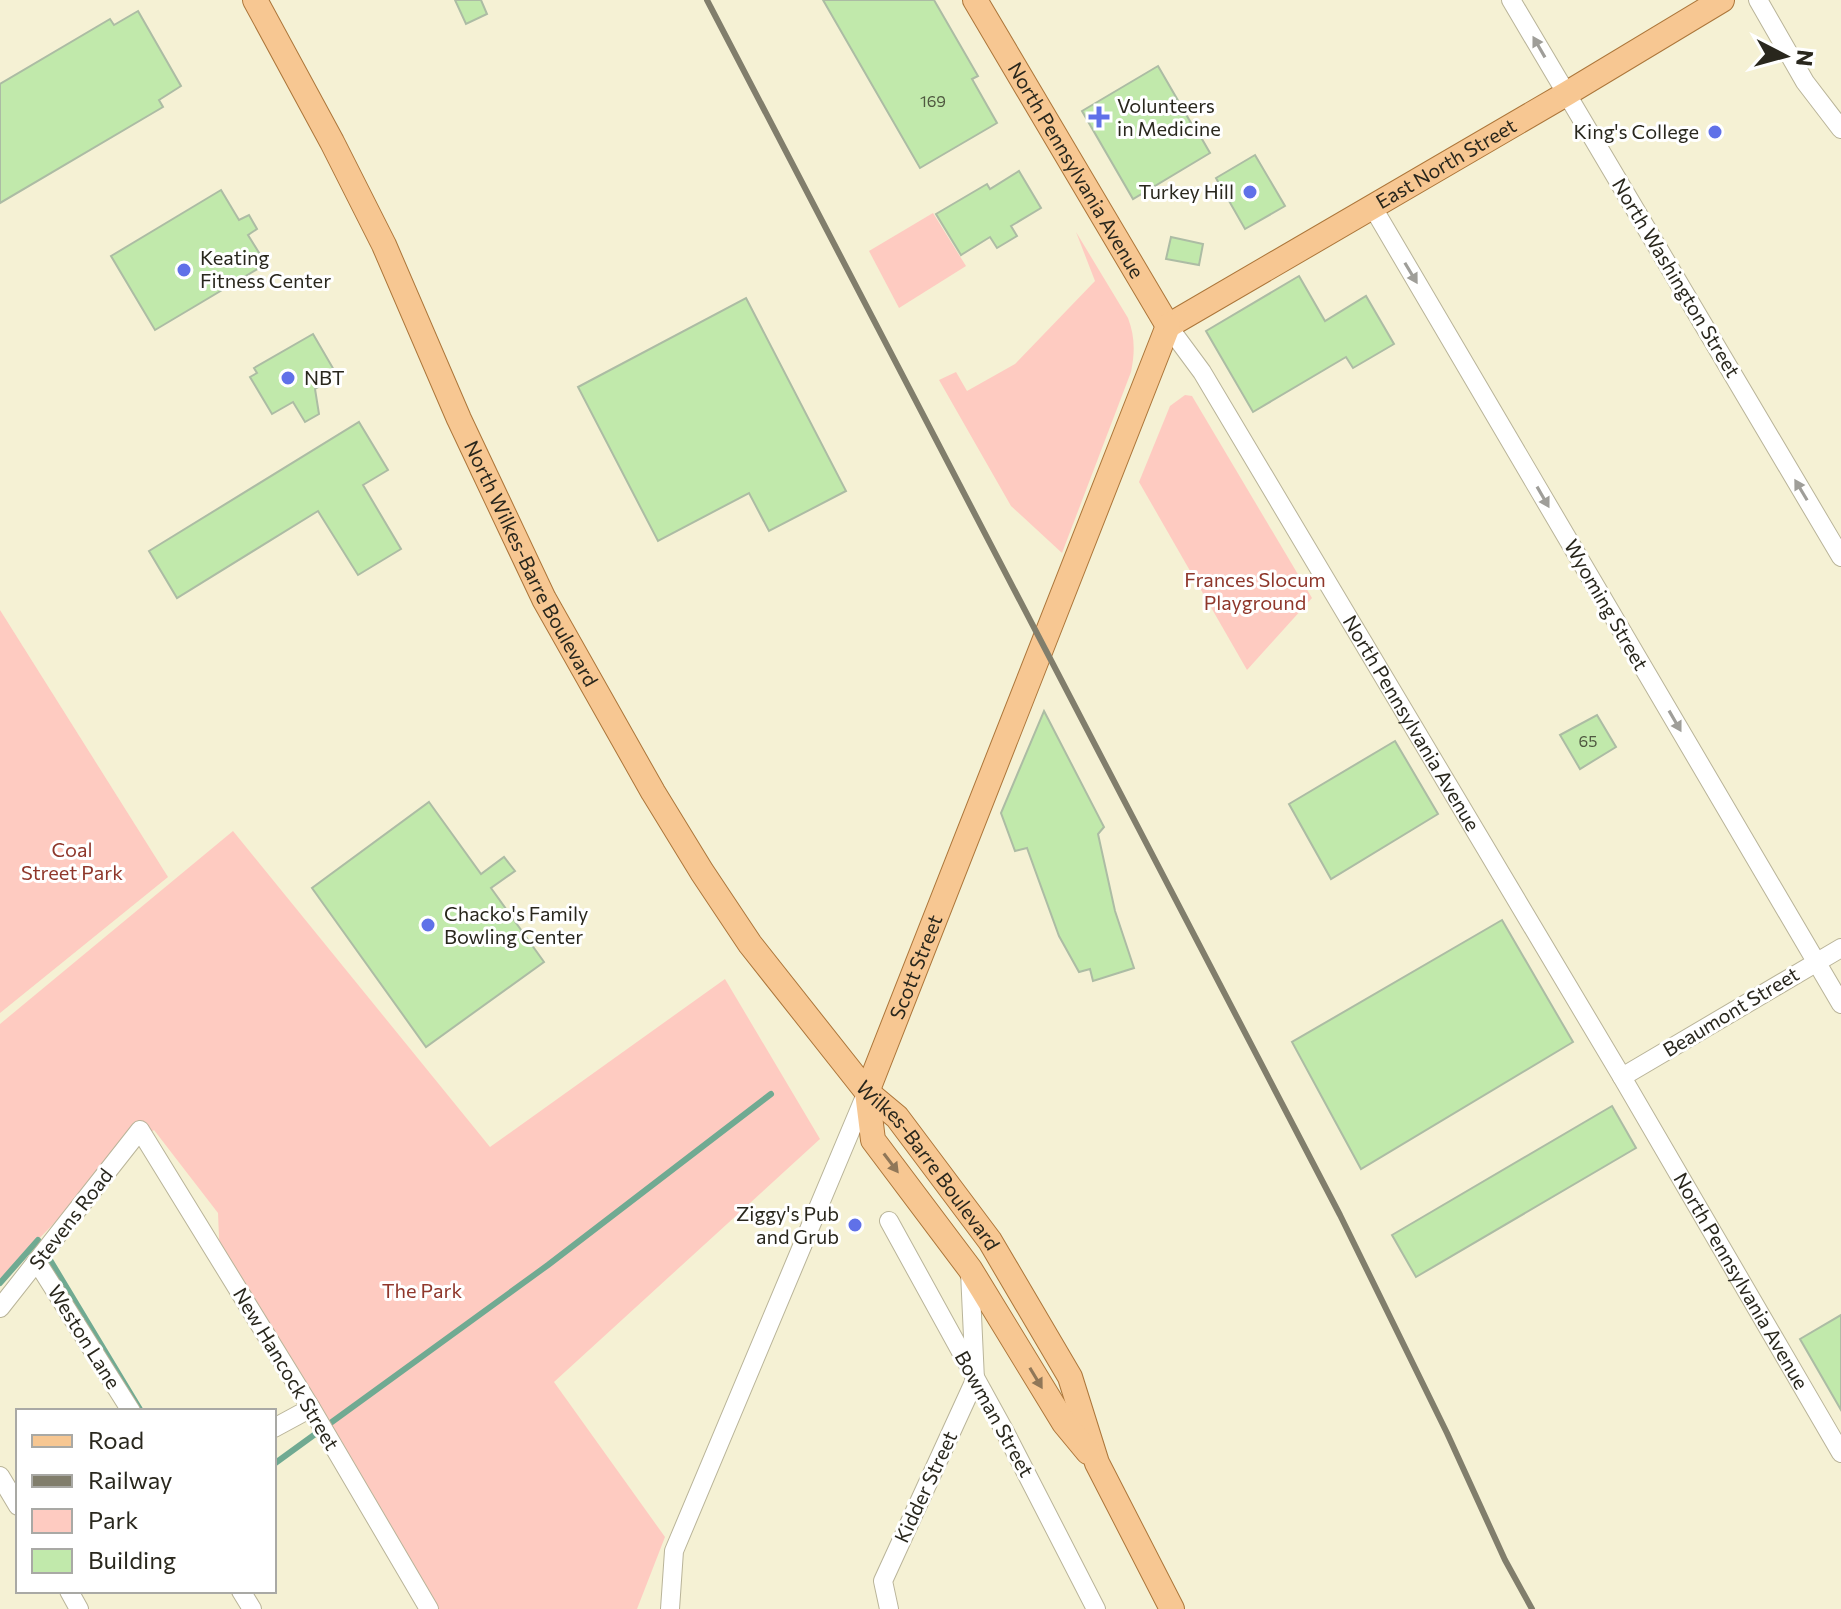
<svg xmlns="http://www.w3.org/2000/svg" width="1841" height="1609" font-family="Commissioner,sans-serif">
<style>
.green{fill:#fecbc1}
.lines{fill:none;stroke-linecap:round;stroke-linejoin:round}
.stream{stroke:#70aa92;stroke-width:6}
.building{fill:#c1e9ab;stroke:#acbca4;stroke-width:2}
.minor-casing{stroke:#b9b499;stroke-width:20}
.major-casing{stroke:#ac763a;stroke-width:26}
.minor{stroke:#fff;stroke-width:18}
.major{stroke:#f7c792;stroke-width:24}
.rail{stroke:#817e6c;stroke-width:6}
.oneway{fill:#9f9e99}
.oneway2{fill:#907758}
.poi-dot{fill:#6071e8;stroke:#fff;stroke-width:3}
.labels{text-anchor:middle;stroke-width:6;stroke-linejoin:round;paint-order:stroke}
.number-label{font-size:16px;fill:#4f5840}
.poi-label{font-size:20px;fill:#29271d;stroke:#fff;text-anchor:start}
.street-label{font-size:20px;fill:#29271d;stroke:#fff}
.park-label{font-size:20px;fill:#8f372b;stroke:#fff}
</style>
<rect width="100%" height="100%" fill="#f5f1d4"/>
<g class="green">
<path d="M 933,213 L 966,266 L 899,308 L 869,251 Z"/>
<path d="M 1076,232 L 1128,318 C 1135,336 1135,353 1131,372 L 1062,553 L 1011,506 L 939,380 L 956,372 L 967,391 L 1015,364 L 1095,281 Z"/>
<path d="M 1185,395 L 1192,396 L 1312,598 L 1247,670 L 1139,482 L 1170,406 Z"/>
<path d="M 0,610 L 168,877 L 0,1013 Z"/>
<path d="M 233,831 L 490,1147 L 725,979 L 820,1139 L 554,1382 L 665,1537 L 637,1609 L 431,1609 L 220,1262 L 218,1213 L 154,1130 L 124,1151 L 0,1279 L 0,1024 Z"/>
</g>
<g class="lines">
<g class="stream">
<path d="M 0,1283 L 38,1240 L 141,1411"/>
<path d="M 274,1464 L 548,1265 L 771,1094"/>
</g>
</g>
<g class="building">
<path d="M 455,0 L 481,0 L 487,14 L 466,24 Z"/>
<path d="M 823,0 L 934,0 L 978,76 L 972,79 L 997,123 L 920,168 Z"/>
<path d="M 138,11 L 181,86 L 159,100 L 163,107 L 0,203 L 0,84 L 110,19 L 114,25 Z"/>
<path d="M 1158,66 L 1194,128 L 1195,127 L 1210,153 L 1133,199 L 1082,111 Z"/>
<path d="M 1255,155 L 1285,206 L 1245,229 L 1216,178 Z"/>
<path d="M 1019,171 L 1041,208 L 1011,226 L 1017,236 L 997,248 L 990,237 L 961,255 L 936,214 L 987,184 L 990,189 Z"/>
<path d="M 221,190 L 239,220 L 249,215 L 257,229 L 248,235 L 266,264 L 155,330 L 111,256 Z"/>
<path d="M 1171,237 L 1203,244 L 1199,265 L 1166,259 Z"/>
<path d="M 1299,276 L 1325,321 L 1366,296 L 1394,344 L 1353,368 L 1346,357 L 1253,412 L 1206,331 Z"/>
<path d="M 746,298 L 846,491 L 769,531 L 749,493 L 658,541 L 578,387 Z"/>
<path d="M 313,334 L 334,370 L 328,373 L 322,385 L 315,389 L 319,414 L 305,422 L 293,402 L 272,414 L 250,377 L 257,373 L 254,368 Z"/>
<path d="M 359,422 L 388,470 L 363,485 L 401,549 L 358,575 L 318,511 L 177,598 L 149,551 Z"/>
<path d="M 1044,711 L 1104,827 L 1098,834 L 1115,911 L 1134,968 L 1093,981 L 1090,969 L 1079,972 L 1059,936 L 1027,848 L 1015,851 L 1001,813 Z"/>
<path d="M 1597,715 L 1616,747 L 1580,769 L 1560,735 Z"/>
<path d="M 1395,741 L 1438,814 L 1331,879 L 1289,804 Z"/>
<path d="M 429,802 L 481,874 L 504,857 L 515,871 L 491,888 L 544,962 L 426,1047 L 312,888 Z"/>
<path d="M 1502,920 L 1573,1042 L 1361,1169 L 1292,1042 Z"/>
<path d="M 1612,1106 L 1636,1148 L 1416,1277 L 1392,1235 Z"/>
<path d="M 1841,1315 L 1841,1410 L 1800,1339 Z"/>
</g>
<g class="lines">
<g class="minor-casing">
<g id="minor">
<path d="M 1511,0 L 1841,557"/>
<path d="M 1758,0 L 1805,82 L 1841,129"/>
<path d="M 1372,206 L 1841,1004"/>
<path id="s1" d="M 1168,326 L 1202,372 L 1622,1077 L 1841,1453"/>
<path d="M 1622,1077 L 1841,948"/>
<path d="M 889,1221 L 1004,1430 L 1096,1609"/>
<path d="M 37,1262 L 131,1411"/>
<path d="M 0,1308 L 140,1130 L 311,1408 L 429,1609"/>
<path d="M 274,1428 L 311,1408"/>
<path d="M 0,1476 L 18,1506"/>
<path d="M 69,1591 L 79,1609"/>
<path d="M 241,1591 L 252,1609"/>
<path d="M 670,1609 L 674,1551 L 866,1094"/>
<path d="M 889,1609 L 883,1581 L 975,1380 L 970,1272"/>
</g>
</g>
<g class="major-casing">
<g id="major">
<path id="s2" d="M 255,0 L 332,142 L 384,245 L 459,419 L 544,599 L 653,792 L 702,872 L 750,944 L 867,1092 L 897,1117 L 990,1241 L 1070,1377 L 1097,1463 L 1172,1609"/>
<path id="s3" d="M 975,0 L 1168,326"/>
<path id="s4" d="M 1168,326 L 1566,94 L 1722,0"/>
<path id="s5" d="M 1088,1452 L 1064,1423 L 970,1269 L 873,1140 L 867,1092 L 1168,326"/>
</g>
</g>
<use href="#minor" class="minor"/>
<use href="#major" class="major"/>
<path class="rail" d="M 707,0 L 1340,1215 L 1447,1433 L 1505,1560 L 1532,1609"/>
</g>
<defs><path id="oneway-solid" d="M-6-.8H1V-3.2L6.5 0L1 3.2V.8H-6Z" transform="scale(2)"/></defs>
<g class="oneway">
<use href="#oneway-solid" transform="translate(1539 47) rotate(-120)"/>
<use href="#oneway-solid" transform="translate(1411 273) rotate(59)"/>
<use href="#oneway-solid" transform="translate(1801 490) rotate(-121)"/>
<use href="#oneway-solid" transform="translate(1543 497) rotate(60)"/>
<use href="#oneway-solid" transform="translate(1675 721) rotate(60)"/>
</g>
<g class="oneway2">
<use href="#oneway-solid" transform="translate(891 1163) rotate(53)"/>
<use href="#oneway-solid" transform="translate(1036 1378) rotate(59)"/>
</g>
<g class="poi-dot">
<path d="M1095 105h8v8h8v8h-8v8h-8v-8h-8v-8h8z"/>
<circle cx="1715" cy="132" r="8"/>
<circle cx="1250" cy="192" r="8"/>
<circle cx="184" cy="270" r="8"/>
<circle cx="288" cy="378" r="8"/>
<circle cx="428" cy="925" r="8"/>
<circle cx="855" cy="1225" r="8"/>
</g>
<g class="labels">
<g class="number-label">
<text x="933" y="107">169</text>
<text x="1588" y="747">65</text>
</g>
<g class="poi-label">
<text x="1117" y="113">Volunteers<tspan x="1117" dy="23">in Medicine</tspan></text>
<text x="1699" y="139" text-anchor="end">King's College</text>
<text x="1234" y="199" text-anchor="end">Turkey Hill</text>
<text x="200" y="265">Keating<tspan x="200" dy="23">Fitness Center</tspan></text>
<text x="304" y="385">NBT</text>
<text x="444" y="921">Chacko's Family<tspan x="444" dy="23">Bowling Center</tspan></text>
<text x="839" y="1221" text-anchor="end">Ziggy's Pub<tspan x="839" dy="23">and Grub</tspan></text>
</g>
<g class="street-label">
<text dy="7" stroke="none"><textPath href="#s4" startOffset="322">East North Street</textPath></text>
<text dy="7" stroke="none"><textPath href="#s3" startOffset="198">North Pennsylvania Avenue</textPath></text>
<text transform="translate(1676 278) rotate(59)" y="7">North Washington Street</text>
<text dy="7" stroke="none"><textPath href="#s2" startOffset="628">North Wilkes-Barre Boulevard</textPath></text>
<text transform="translate(1606 605) rotate(60)" y="7">Wyoming Street</text>
<text dy="7" stroke="none"><textPath href="#s1" startOffset="466">North Pennsylvania Avenue</textPath></text>
<text dy="7" stroke="none"><textPath href="#s5" startOffset="562">Scott Street</textPath></text>
<text transform="translate(1731 1012) rotate(-31)" y="7">Beaumont Street</text>
<text dy="7" stroke="none"><textPath href="#s2" startOffset="1352">Wilkes-Barre Boulevard</textPath></text>
<text transform="translate(71 1219) rotate(-52)" y="7">Stevens Road</text>
<text dy="7" stroke="none"><textPath href="#s1" startOffset="1114">North Pennsylvania Avenue</textPath></text>
<text transform="translate(84 1337) rotate(58)" y="7">Weston Lane</text>
<text transform="translate(286 1369) rotate(59)" y="7">New Hancock Street</text>
<text transform="translate(994 1414) rotate(61)" y="7">Bowman Street</text>
<text transform="translate(926 1487) rotate(-65)" y="7">Kidder Street</text>
</g>
<g class="park-label">
<text x="1255" y="587">Frances Slocum<tspan x="1255" dy="23">Playground</tspan></text>
<text x="72" y="857">Coal<tspan x="72" dy="23">Street Park</tspan></text>
<text x="422" y="1298">The Park</text>
</g>
</g>
<rect x="16" y="1409" width="260" height="184" fill="#ffffff" stroke="#a9a9a5" stroke-width="2"/>
<rect x="32" y="1435" width="40" height="12" fill="#f7c792" stroke="#a9a9a5" stroke-width="2"/>
<text x="88" y="1449" font-size="24" fill="#29271d">Road</text>
<rect x="32" y="1475" width="40" height="12" fill="#817e6c" stroke="#a9a9a5" stroke-width="2"/>
<text x="88" y="1489" font-size="24" fill="#29271d">Railway</text>
<rect x="32" y="1509" width="40" height="24" fill="#fecbc1" stroke="#a9a9a5" stroke-width="2"/>
<text x="88" y="1529" font-size="24" fill="#29271d">Park</text>
<rect x="32" y="1549" width="40" height="24" fill="#c1e9ab" stroke="#a9a9a5" stroke-width="2"/>
<text x="88" y="1569" font-size="24" fill="#29271d">Building</text>
<g transform="translate(1785 56) rotate(96)" stroke="#ffffff" stroke-width="6" paint-order="stroke">
<path d="M0-6L14 30L0 20L-14 30Z" fill="#29271d"/>
<text y="-12" font-size="22" font-weight="bold" text-anchor="middle" fill="#29271d">N</text>
</g>
</svg>
